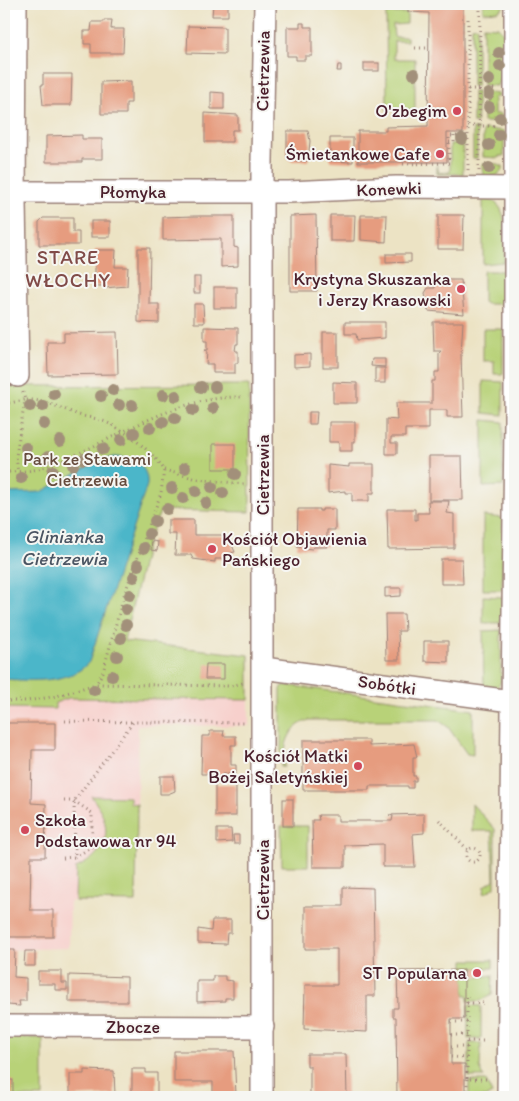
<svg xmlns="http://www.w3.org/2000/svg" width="519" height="1101" font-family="Itim,sans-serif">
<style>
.built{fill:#f7d0cc}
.green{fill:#b8d278;stroke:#817852}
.water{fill:#4bb6c9;stroke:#4a6a7a}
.building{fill:#e69c7f}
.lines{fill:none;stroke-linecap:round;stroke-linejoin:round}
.minor-casing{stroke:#9b8178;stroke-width:24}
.path{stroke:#9b8178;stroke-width:3;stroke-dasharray:1 4;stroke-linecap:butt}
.minor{stroke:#fff;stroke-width:21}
.tree{fill:#a2907a}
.poi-dot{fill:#d1495b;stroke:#f6f6f2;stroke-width:2}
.labels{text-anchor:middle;stroke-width:4;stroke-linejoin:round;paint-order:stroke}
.street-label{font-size:18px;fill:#4a1f2b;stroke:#f6f6f2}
.poi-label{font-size:18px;fill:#4a1f2b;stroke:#f6f6f2;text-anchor:end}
.park-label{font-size:18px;fill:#664c3e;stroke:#f6f6f2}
.water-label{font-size:19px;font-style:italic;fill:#4a5462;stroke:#f6f6f2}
.quarter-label{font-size:20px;letter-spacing:1px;fill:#814b48;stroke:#f6f6f2}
</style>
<rect width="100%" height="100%" fill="#f6f6f2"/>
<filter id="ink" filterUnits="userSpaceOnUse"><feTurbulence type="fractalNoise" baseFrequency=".02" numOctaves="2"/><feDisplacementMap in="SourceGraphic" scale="10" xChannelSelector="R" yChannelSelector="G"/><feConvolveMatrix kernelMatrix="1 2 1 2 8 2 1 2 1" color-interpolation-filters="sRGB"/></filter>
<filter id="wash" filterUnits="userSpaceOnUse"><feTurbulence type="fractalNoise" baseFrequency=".0096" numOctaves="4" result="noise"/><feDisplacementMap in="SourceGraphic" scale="20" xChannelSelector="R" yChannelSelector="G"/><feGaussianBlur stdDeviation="1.12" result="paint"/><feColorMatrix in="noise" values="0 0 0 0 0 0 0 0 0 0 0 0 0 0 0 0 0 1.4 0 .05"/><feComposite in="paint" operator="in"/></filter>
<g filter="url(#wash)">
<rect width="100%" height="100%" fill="#ece3c4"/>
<path class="built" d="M 249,692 L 249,726 L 138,725 L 136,902 L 70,901 L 69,948 L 4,950 L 4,708 L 54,709 L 55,703 L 69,698 L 110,698 Z"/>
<g class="green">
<path d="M 483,4 L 504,4 L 504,6 L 498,11 L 483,12 Z"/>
<path d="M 386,13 L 407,13 L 407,24 L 393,25 L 394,37 L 407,37 L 407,41 L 394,41 L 394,59 L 415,59 L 415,110 L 387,110 Z"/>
<path d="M 477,26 L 477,86 L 472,86 L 472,27 Z"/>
<path d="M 483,26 L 498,27 L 503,33 L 504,79 L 500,79 L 497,86 L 483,85 Z"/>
<rect x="473" y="92" width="4" height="31"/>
<path d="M 484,92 L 499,94 L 499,97 L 494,97 L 494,114 L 501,114 L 501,122 L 483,122 Z"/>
<rect x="473" y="129" width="4" height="29"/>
<path d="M 485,129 L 504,131 L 504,156 L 499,156 L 499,158 L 483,157 L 483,130 Z"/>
<path d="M 456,138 L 463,138 L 463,174 L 437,174 L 437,165 L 439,173 L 450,172 L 450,144 L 456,143 Z"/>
<path d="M 485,164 L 499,164 L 499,166 L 503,166 L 503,169 L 497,176 L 483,177 L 482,165 Z"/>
<path d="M 483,198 C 513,201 504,240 504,262 L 483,264 Z"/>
<path d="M 483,271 L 504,271 L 503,304 L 486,304 L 483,302 Z"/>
<path d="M 483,329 L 503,329 L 503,374 L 494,374 L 494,361 L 483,361 Z"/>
<path d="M 483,381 L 503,382 L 503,415 L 483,413 Z"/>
<path d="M 249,385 L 250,512 L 161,510 L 148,540 L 124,641 L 249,655 L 249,700 L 69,698 L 55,703 L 55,709 L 4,708 L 4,386 Z"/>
<path d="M 483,420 L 503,422 L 503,486 L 483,487 Z"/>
<path d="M 483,516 L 503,518 L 502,590 L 483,590 Z"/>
<path d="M 483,596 L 502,597 L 501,623 L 483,623 Z"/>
<path d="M 501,630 L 501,682 L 496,689 L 484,691 L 483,631 Z"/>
<path d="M 285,685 L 473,710 L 473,755 L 467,754 L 448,727 L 438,720 L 309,720 C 287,727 284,746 284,767 L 281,767 L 281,688 Z"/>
<path d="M 91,796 L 130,797 L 130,803 L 137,804 L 136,902 L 75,901 L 76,868 C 111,852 114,825 91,796 Z"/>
<path d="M 472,804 L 495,829 L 495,887 L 484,894 L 485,886 L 494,880 L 492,831 L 472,831 Z"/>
<path d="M 281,826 L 308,826 L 308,866 L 282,866 Z"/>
<path d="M 464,960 L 493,960 L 493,968 L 473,968 L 474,978 L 493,975 L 492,995 L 480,1001 L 468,1001 L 468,995 L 464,995 Z"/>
<path d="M 468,1005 L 481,1006 L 481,1039 L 468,1039 Z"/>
<path d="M 4,1037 L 43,1038 L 43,1097 L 4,1097 Z"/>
<path d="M 469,1043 L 481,1043 L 480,1068 L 484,1077 L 469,1077 Z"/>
<path d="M 469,1081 L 486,1081 L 492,1094 L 486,1097 L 469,1097 Z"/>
</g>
<path class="water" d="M 113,457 C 131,457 149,464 147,485 L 89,662 C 71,684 30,681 4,679 L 4,493 L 41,492 L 89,466 Z"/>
<g id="blocks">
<g class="building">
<path d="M 213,4 L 228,4 L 228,16 L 212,16 Z"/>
<path d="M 408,4 L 463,4 L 463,133 L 447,133 L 447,162 L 358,162 L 358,131 L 386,131 L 386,127 L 428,126 L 429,13 L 408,12 Z"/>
<path d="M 104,20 L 112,20 L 111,29 L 124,29 L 123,53 L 91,53 L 91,44 L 84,44 L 84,31 L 91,31 L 92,22 L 104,22 Z"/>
<path d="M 300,23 L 304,23 L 304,27 L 312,27 L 312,56 L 305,56 L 305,60 L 296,60 L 296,56 L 287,56 L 287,27 L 300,27 Z"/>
<path d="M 188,26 L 225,27 L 225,54 L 187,53 Z"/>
<rect x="364" y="63" width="15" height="8"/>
<path d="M 338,65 L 341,65 L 341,71 L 337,71 Z"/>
<path d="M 43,74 L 72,74 L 71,105 L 43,105 L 41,85 L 43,85 Z"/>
<path d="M 131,81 L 131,103 L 126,103 L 126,114 L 101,114 L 101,82 Z"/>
<path d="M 211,92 L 224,93 L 224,109 L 211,109 Z"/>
<path d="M 205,113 L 238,115 L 238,130 L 232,130 L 232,142 L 205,142 Z"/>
<path d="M 287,131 L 308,131 L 310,141 L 308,161 L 291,161 L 287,158 Z"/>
<path d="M 82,135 L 82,139 L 102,139 L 102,159 L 82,159 L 82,162 L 46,162 L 46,136 Z"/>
<path d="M 330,138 L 353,138 L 353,162 L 330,161 Z"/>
<path d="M 316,215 L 317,291 L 290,291 L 290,216 Z"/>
<path d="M 330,215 L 355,215 L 354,241 L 330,241 Z"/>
<path d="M 361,215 L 387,215 L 386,242 L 361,240 Z"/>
<path d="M 438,215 L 464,215 L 463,249 L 438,249 Z"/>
<path d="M 195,216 L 234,216 L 234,247 L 238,248 L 238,266 L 221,267 L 221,239 L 163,240 L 163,217 Z"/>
<path d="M 43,218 L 73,218 L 73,232 L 79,232 L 79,245 L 39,245 L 39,222 Z"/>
<rect x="91" y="221" width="19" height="16"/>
<path d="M 138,248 L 150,248 L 149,304 L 159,304 L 159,323 L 138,322 Z"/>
<path d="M 95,250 L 116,250 L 115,267 L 128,267 L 127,286 L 104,288 L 104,286 L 95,286 Z"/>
<path d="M 386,254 L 411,254 L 411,262 L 386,263 Z"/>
<rect x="194" y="277" width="6" height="16"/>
<path d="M 435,280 L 461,280 L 464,314 L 428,311 L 425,293 L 428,288 L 435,288 Z"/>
<rect x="214" y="287" width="23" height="21"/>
<path d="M 194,304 L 203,304 L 204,323 L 194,323 Z"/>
<path d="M 345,322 L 385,322 L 385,338 L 357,340 L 356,334 L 345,334 Z"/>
<path d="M 433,322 L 463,322 L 461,354 L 463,417 L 447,417 L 447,410 L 429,410 L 429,429 L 405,429 L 405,437 L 391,437 L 391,443 L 397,443 L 397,454 L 386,454 L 386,419 L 397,420 L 396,403 L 432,403 L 432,381 L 435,381 L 435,372 L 439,372 L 439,353 L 441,351 L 434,351 Z"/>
<path d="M 204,327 L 238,328 L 238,344 L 236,344 L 235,351 L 238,351 L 238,363 L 235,363 L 235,373 L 213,373 L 213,364 L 206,364 L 207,352 L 204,350 L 207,350 L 207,341 L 204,341 Z"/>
<path d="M 117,332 L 118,374 L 48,375 L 47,342 L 64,342 L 64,333 Z"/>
<rect x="323" y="332" width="15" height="35"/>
<path d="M 310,354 L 310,366 L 294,367 L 294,355 Z"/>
<path d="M 372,359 L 385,359 L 385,367 L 371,366 Z"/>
<rect x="375" y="368" width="10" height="15"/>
<path d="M 333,382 L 357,383 L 357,403 L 333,403 Z"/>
<path d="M 309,412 L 317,412 L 316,424 L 309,424 Z"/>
<path d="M 329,422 L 355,422 L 355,442 L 352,442 L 352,451 L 339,451 L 339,442 L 329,442 Z"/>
<rect x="213" y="444" width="22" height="25"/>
<path d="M 429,456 L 462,456 L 463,500 L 429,500 Z"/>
<path d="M 349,464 L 374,464 L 374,493 L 369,493 L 369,501 L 352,501 L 352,493 L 345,493 L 345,491 L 328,493 L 328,465 L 349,467 Z"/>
<path d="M 428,501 L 449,501 L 447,513 L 454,514 L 454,548 L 388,549 L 387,509 L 415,509 L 415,520 L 417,520 L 417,513 L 429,513 Z"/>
<path d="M 298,509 L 319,509 L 319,511 L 322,511 L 322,509 L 335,509 L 335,530 L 327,530 L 327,547 L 314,547 L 312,549 L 297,547 Z"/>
<path d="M 168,520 L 194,520 L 194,535 L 225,535 L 226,540 L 235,542 L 232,545 L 235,552 L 226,554 L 225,559 L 215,559 L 215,562 L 193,559 L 191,555 L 175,555 L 176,534 L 168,534 Z"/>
<path d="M 152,541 L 158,542 L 157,551 L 151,550 Z"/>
<path d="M 441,559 L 462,559 L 463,584 L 441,584 Z"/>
<path d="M 385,588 L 401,588 L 401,596 L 385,597 Z"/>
<path d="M 385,614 L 404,614 L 405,631 L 398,631 L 399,660 L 386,660 Z"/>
<path d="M 424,641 L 448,641 L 448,662 L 424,661 Z"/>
<path d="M 206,664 L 224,664 L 224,679 L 205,679 Z"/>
<path d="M 4,723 L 55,723 L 55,750 L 32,750 L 31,803 L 46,804 L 45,857 L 31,857 L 30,910 L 53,910 L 53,937 L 4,937 Z"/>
<path d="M 210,731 L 224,731 L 223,736 L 236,736 L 236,745 L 231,745 L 231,765 L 236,765 L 236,774 L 223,774 L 223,780 L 210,780 L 210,774 L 201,774 L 202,736 L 210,736 Z"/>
<path d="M 303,740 L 369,740 L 369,746 L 414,744 L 417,757 L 413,757 L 413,776 L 416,776 L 416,781 L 413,781 L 413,788 L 408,788 L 408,786 L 369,786 L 369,790 L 303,790 Z"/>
<path d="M 160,776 L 174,776 L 175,791 L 168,794 L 160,794 Z"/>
<rect x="215" y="784" width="21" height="32"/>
<rect x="283" y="799" width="10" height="27"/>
<path d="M 424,814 L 424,833 L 413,834 L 415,867 L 383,867 L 383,844 L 345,845 L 345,867 L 313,867 L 312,820 L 319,820 L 318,815 L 338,815 L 338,821 L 392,821 L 393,816 L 389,815 Z"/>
<path d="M 217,829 L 231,829 L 232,842 L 217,843 Z"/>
<path d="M 233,835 L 239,835 L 239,844 L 234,844 Z"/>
<path d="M 343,887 L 373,888 L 375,996 L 367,996 L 367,1032 L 304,1029 L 305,985 L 337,985 L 337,949 L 305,949 L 305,906 L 343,906 Z"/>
<path d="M 212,920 L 231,920 L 231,933 L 227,933 L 226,944 L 198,943 L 198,929 L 211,931 Z"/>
<path d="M 4,950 L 15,950 L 14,977 L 26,978 L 26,1001 L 19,1001 L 20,1006 L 8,1005 L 8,1001 L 4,1001 Z"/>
<path d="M 25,951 L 35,951 L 35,966 L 24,966 Z"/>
<rect x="475" y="968" width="4" height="8"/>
<path d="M 464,970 L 464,1019 L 451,1019 L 451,1064 L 465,1064 L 465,1097 L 397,1097 L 396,1017 L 393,1017 L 393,1008 L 398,1008 L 397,971 Z"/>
<path d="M 38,971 L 62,971 L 62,983 L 67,983 L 67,990 L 55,990 L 55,984 L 38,984 Z"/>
<path d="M 69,975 L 127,977 L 127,1002 L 69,1002 Z"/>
<path d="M 213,976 L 225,976 L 225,980 L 233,981 L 233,998 L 225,998 L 225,1001 L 197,1002 L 197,981 L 213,981 Z"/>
<path d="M 174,1051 L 234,1051 L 236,1095 L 213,1095 L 213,1082 L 174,1082 Z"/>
<path d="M 307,1054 L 346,1054 L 347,1097 L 310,1097 L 310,1066 L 307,1066 Z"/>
<path d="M 132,1069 L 146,1069 L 146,1073 L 157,1073 L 157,1093 L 154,1093 L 154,1097 L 132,1097 Z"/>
<path d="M 84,1070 L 114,1071 L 115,1095 L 70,1097 L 70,1074 L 84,1074 Z"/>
<rect x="4" y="1080" width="9" height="17"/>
</g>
</g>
</g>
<g filter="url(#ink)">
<use href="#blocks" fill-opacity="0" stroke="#9b8178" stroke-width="1"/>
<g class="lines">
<g class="minor-casing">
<g id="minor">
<path d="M 16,4 L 15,202 L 18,376"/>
<path d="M 4,192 L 289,192 L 396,187 L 515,188"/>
<path d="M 263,668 L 511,701"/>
<path d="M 4,1026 L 263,1027"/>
<path d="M 262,1097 L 262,161 L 265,4"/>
<path d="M 508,1097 L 515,420 L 515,4"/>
</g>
</g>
<g class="path">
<path d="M 468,19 L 468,170"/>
<path d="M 415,48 L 428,48"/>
<path d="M 468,89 L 497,89"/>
<path d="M 468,126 L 496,126"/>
<path d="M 449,142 L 454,142 L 454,136"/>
<path d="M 403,164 L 449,163 L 449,136 L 468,136"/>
<path d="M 479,171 L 480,4"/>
<path d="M 23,392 L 25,400 C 43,399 57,407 74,413 C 82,417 92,417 100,420 C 120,426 154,452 164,470 L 161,493 L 123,598 L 103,672 L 96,684"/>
<path d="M 4,404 L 25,400 L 16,456 L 18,472"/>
<path d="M 164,470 L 197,479 L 244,484"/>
<path d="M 4,472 C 19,472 35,471 49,466 C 113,442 173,395 244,397"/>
<path d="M 4,701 L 27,701 L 57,696 L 96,684 L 231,686 L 243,683"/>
<path d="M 65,721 L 132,722"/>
<path d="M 64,801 L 74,801 L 92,813 L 92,847 L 75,857"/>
<path d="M 439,820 L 468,850"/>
<circle cx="473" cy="855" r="7"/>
<path d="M 63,858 L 75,857 L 74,801 L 133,722 L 244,723"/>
<path d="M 467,1003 L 467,996"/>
<path d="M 483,1003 L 467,1003 L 467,1079 L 489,1079"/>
<path d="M 451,1022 L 467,1022"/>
<path d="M 451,1035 L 467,1035"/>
<path d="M 467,1041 L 483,1041"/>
<path d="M 451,1047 L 467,1047"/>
<path d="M 451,1057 L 467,1058"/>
<path d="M 467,1095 L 467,1079"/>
</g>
<use href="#minor" class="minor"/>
</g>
<g class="tree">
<circle cx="499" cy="53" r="6"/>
<circle cx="500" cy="66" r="6"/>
<circle cx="414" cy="74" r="6"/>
<circle cx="489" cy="80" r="6"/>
<circle cx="489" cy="94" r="6"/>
<circle cx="489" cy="107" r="6"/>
<circle cx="500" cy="118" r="6"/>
<circle cx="499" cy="135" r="6"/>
<circle cx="462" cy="139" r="6"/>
<circle cx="489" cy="145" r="6"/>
<circle cx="489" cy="168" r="6"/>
<circle cx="201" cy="387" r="6"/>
<circle cx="215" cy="387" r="6"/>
<circle cx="113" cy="390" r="6"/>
<circle cx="54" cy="394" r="6"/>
<circle cx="163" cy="395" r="6"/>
<circle cx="101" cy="396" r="6"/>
<circle cx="176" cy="396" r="6"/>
<circle cx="119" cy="405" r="6"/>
<circle cx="132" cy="405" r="6"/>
<circle cx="30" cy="406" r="6"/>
<circle cx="43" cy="406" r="6"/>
<circle cx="213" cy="408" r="6"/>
<circle cx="193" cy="410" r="6"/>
<circle cx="175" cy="418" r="6"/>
<circle cx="163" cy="422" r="6"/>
<circle cx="44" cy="424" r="6"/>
<circle cx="150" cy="428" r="6"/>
<circle cx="134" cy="433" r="6"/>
<circle cx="121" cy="440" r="6"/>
<circle cx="60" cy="441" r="6"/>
<circle cx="26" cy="448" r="6"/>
<circle cx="103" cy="449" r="6"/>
<circle cx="48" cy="457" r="6"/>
<circle cx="84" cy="459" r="6"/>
<circle cx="73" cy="465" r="6"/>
<circle cx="185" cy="468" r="6"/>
<circle cx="53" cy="471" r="6"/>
<circle cx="235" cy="474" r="6"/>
<circle cx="21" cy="478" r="6"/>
<circle cx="212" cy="487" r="6"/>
<circle cx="172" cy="488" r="6"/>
<circle cx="196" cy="491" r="6"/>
<circle cx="223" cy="493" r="6"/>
<circle cx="183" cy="498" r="6"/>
<circle cx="206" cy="503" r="6"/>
<circle cx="167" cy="509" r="6"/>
<circle cx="155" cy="521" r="6"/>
<circle cx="149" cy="534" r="6"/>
<circle cx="144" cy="548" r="6"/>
<circle cx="138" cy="565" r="6"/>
<circle cx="134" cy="577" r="6"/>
<circle cx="130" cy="595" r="6"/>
<circle cx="126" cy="609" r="6"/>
<circle cx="126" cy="625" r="6"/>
<circle cx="121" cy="638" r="6"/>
<circle cx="117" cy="656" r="6"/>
<circle cx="112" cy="676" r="6"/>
<circle cx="94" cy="690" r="6"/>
</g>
</g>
<g class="poi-dot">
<circle cx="457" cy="111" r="5"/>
<circle cx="440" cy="154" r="5"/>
<circle cx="461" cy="289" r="5"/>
<circle cx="212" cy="549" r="5"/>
<circle cx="358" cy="766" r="5"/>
<circle cx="25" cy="830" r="5"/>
<circle cx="477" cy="973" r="5"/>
</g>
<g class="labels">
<g class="street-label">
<text transform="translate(263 71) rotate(-89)" y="6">Cietrzewia</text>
<text transform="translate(389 189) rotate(-2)" y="6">Konewki</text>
<text x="133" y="198">Płomyka</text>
<text transform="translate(263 475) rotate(-90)" y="6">Cietrzewia</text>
<text transform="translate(387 685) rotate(8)" y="6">Sobótki</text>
<text transform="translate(263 880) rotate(-90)" y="6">Cietrzewia</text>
<text x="133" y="1033">Zbocze</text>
</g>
<g class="poi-label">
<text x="447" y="117">O'zbegim</text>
<text x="430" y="160">Śmietankowe Cafe</text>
<text x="451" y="285">Krystyna Skuszanka<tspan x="451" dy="21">i Jerzy Krasowski</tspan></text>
<text x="222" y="545" text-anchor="start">Kościół Objawienia<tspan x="222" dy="21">Pańskiego</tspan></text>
<text x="348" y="762">Kościół Matki<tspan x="348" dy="21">Bożej Saletyńskiej</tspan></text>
<text x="35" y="826" text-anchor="start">Szkoła<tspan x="35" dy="21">Podstawowa nr 94</tspan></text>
<text x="467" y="979">ST Popularna</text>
</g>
<g class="park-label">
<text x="87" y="465">Park ze Stawami<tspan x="87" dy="21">Cietrzewia</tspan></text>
</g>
<g class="water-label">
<text x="64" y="543">Glinianka<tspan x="64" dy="22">Cietrzewia</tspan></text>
</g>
<g class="quarter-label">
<text x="68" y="264">STARE<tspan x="68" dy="23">WŁOCHY</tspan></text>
</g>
</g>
<rect width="519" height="1101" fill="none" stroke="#f6f6f2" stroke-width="20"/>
</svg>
